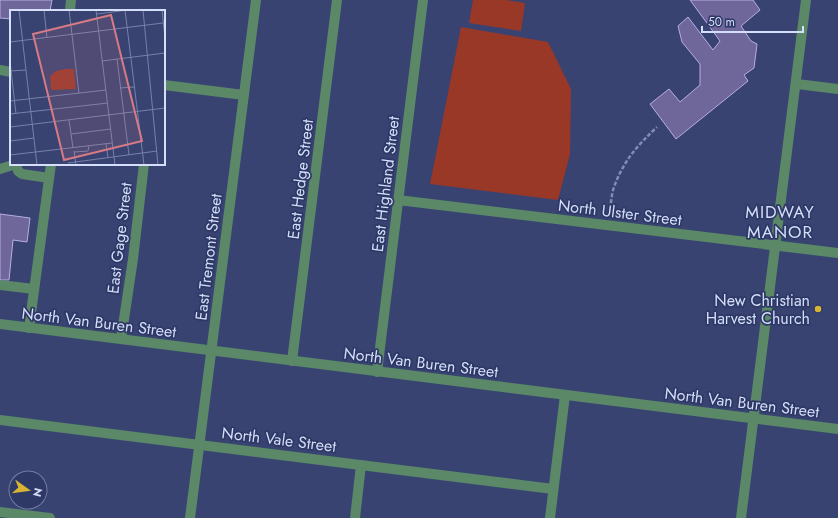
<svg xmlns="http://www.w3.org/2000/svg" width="838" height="518" font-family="Jost,sans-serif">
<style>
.green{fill:#993827}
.building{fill:#6f6699;stroke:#b7ade5}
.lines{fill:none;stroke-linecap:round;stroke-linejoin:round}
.path{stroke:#828cb2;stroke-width:2.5;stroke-dasharray:4 2;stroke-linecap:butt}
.minor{stroke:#5b8867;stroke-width:10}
.poi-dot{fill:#d8b434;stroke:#2e3966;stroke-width:1.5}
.labels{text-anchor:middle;stroke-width:3.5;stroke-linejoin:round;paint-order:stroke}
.street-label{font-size:16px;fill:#d5defa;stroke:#2e3966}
.poi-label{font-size:16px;fill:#d5defa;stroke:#2e3966;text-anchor:end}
.neighbourhood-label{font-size:17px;letter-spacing:1px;fill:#d5defa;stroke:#2e3966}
.inset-road{fill:none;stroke:#7781a8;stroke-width:1}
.view{fill:#d67a86;fill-opacity:0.15;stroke:#d67a86;stroke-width:2}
.inset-edge{fill:none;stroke:#d5defa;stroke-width:2}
</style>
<rect width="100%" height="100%" fill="#384372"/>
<g class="green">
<path d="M 473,0 L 506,0 L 525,3 L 521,31 L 469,23 Z"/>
<path d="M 461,27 L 548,42 L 571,89 L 570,154 L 558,200 L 430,184 Z"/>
</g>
<g class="building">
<path d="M 0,0 L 52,0 L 50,11 L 11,11 L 11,19 L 0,18 Z"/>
<path d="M 690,0 L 753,0 L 760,10 L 741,26 L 751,41 L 757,44 L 754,68 L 744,75 L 748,81 L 676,139 L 650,104 L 669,89 L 680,102 L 700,85 L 700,64 L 682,42 L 678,26 L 688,17 L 713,50 L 720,41 Z"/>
<path d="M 0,214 L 30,218 L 27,242 L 13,240 L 9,280 L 0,280 Z"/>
</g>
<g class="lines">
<path class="path" d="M 609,215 C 611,206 611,196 614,187 C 624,160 637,146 657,127"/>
<g class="minor">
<path d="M 70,11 L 71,0"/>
<path d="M 0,70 L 11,72"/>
<path d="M 797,84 L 838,89"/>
<path d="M 164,85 L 244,95"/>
<path d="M 16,164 L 18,171 L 22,174 L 49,178"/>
<path d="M 0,169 L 16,164"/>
<path d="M 398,200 L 838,253"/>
<path d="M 0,285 L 34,289"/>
<path d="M 0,324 L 838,429"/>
<path d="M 29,328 L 51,164"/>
<path d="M 121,339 L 133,259 L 144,164"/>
<path d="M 292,361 L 337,0"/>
<path d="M 377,372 L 423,0"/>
<path d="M 0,420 L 553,489"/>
<path d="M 0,512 L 50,518"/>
<path d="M 190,518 L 256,0"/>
<path d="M 355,518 L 361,465"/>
<path d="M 550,518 L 565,395"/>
<path d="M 741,518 L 806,0"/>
</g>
</g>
<circle class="poi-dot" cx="818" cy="309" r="4"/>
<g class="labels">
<g class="street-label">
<text transform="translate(300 179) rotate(-83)" y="6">East Hedge Street</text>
<text transform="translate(385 184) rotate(-83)" y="6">East Highland Street</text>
<text transform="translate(620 212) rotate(7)" y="6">North Ulster Street</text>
<text transform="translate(119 238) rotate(-83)" y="6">East Gage Street</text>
<text transform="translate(208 257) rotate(-83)" y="6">East Tremont Street</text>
<text transform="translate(99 322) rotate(7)" y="6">North Van Buren Street</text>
<text transform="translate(421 362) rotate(7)" y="6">North Van Buren Street</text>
<text transform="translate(742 402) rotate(7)" y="6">North Van Buren Street</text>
<text transform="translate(279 439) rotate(7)" y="6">North Vale Street</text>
</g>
<g class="poi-label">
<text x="810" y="306">New Christian<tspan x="810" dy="18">Harvest Church</tspan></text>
</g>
<g class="neighbourhood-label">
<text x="780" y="218">MIDWAY<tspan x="780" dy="20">MANOR</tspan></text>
</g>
</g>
<g transform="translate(10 10)">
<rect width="155" height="155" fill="#384372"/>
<path d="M 56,59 L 64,59 L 66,79 L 41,80 L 40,66 L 46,61 Z" fill="#993827"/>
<path class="inset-road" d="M 9,0 L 27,155M 34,0 L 37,28M 59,0 L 69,83M 86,0 L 105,155M 115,0 L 134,155M 133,0 L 148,155M 152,0 L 155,28M 87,4 L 118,0M 0,32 L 153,13M 107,49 L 119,145M 0,51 L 6,104M 92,51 L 155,43M 0,61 L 16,60M 110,78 L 124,77M 0,91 L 96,80M 0,104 L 98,93M 59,110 L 63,138M 0,117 L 155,98M 61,124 L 101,119M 0,131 L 24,128M 96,134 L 98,148M 64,141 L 66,155M 64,142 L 78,141 L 79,136M 0,145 L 102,133M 58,153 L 147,141"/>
<path class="view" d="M 101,5 L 132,131 L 54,150 L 23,24 Z"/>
<rect width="155" height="155" class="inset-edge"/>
</g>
<g transform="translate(28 490) rotate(104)"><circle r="19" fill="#2e3966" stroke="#717ba1"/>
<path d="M0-3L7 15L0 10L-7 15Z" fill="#d8b434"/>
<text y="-6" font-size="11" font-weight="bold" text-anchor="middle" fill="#d5defa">N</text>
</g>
<path d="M702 26v6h101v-6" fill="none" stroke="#d5defa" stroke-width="2"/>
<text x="708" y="26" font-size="12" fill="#d5defa" stroke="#2e3966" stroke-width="3" paint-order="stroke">50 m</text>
</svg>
